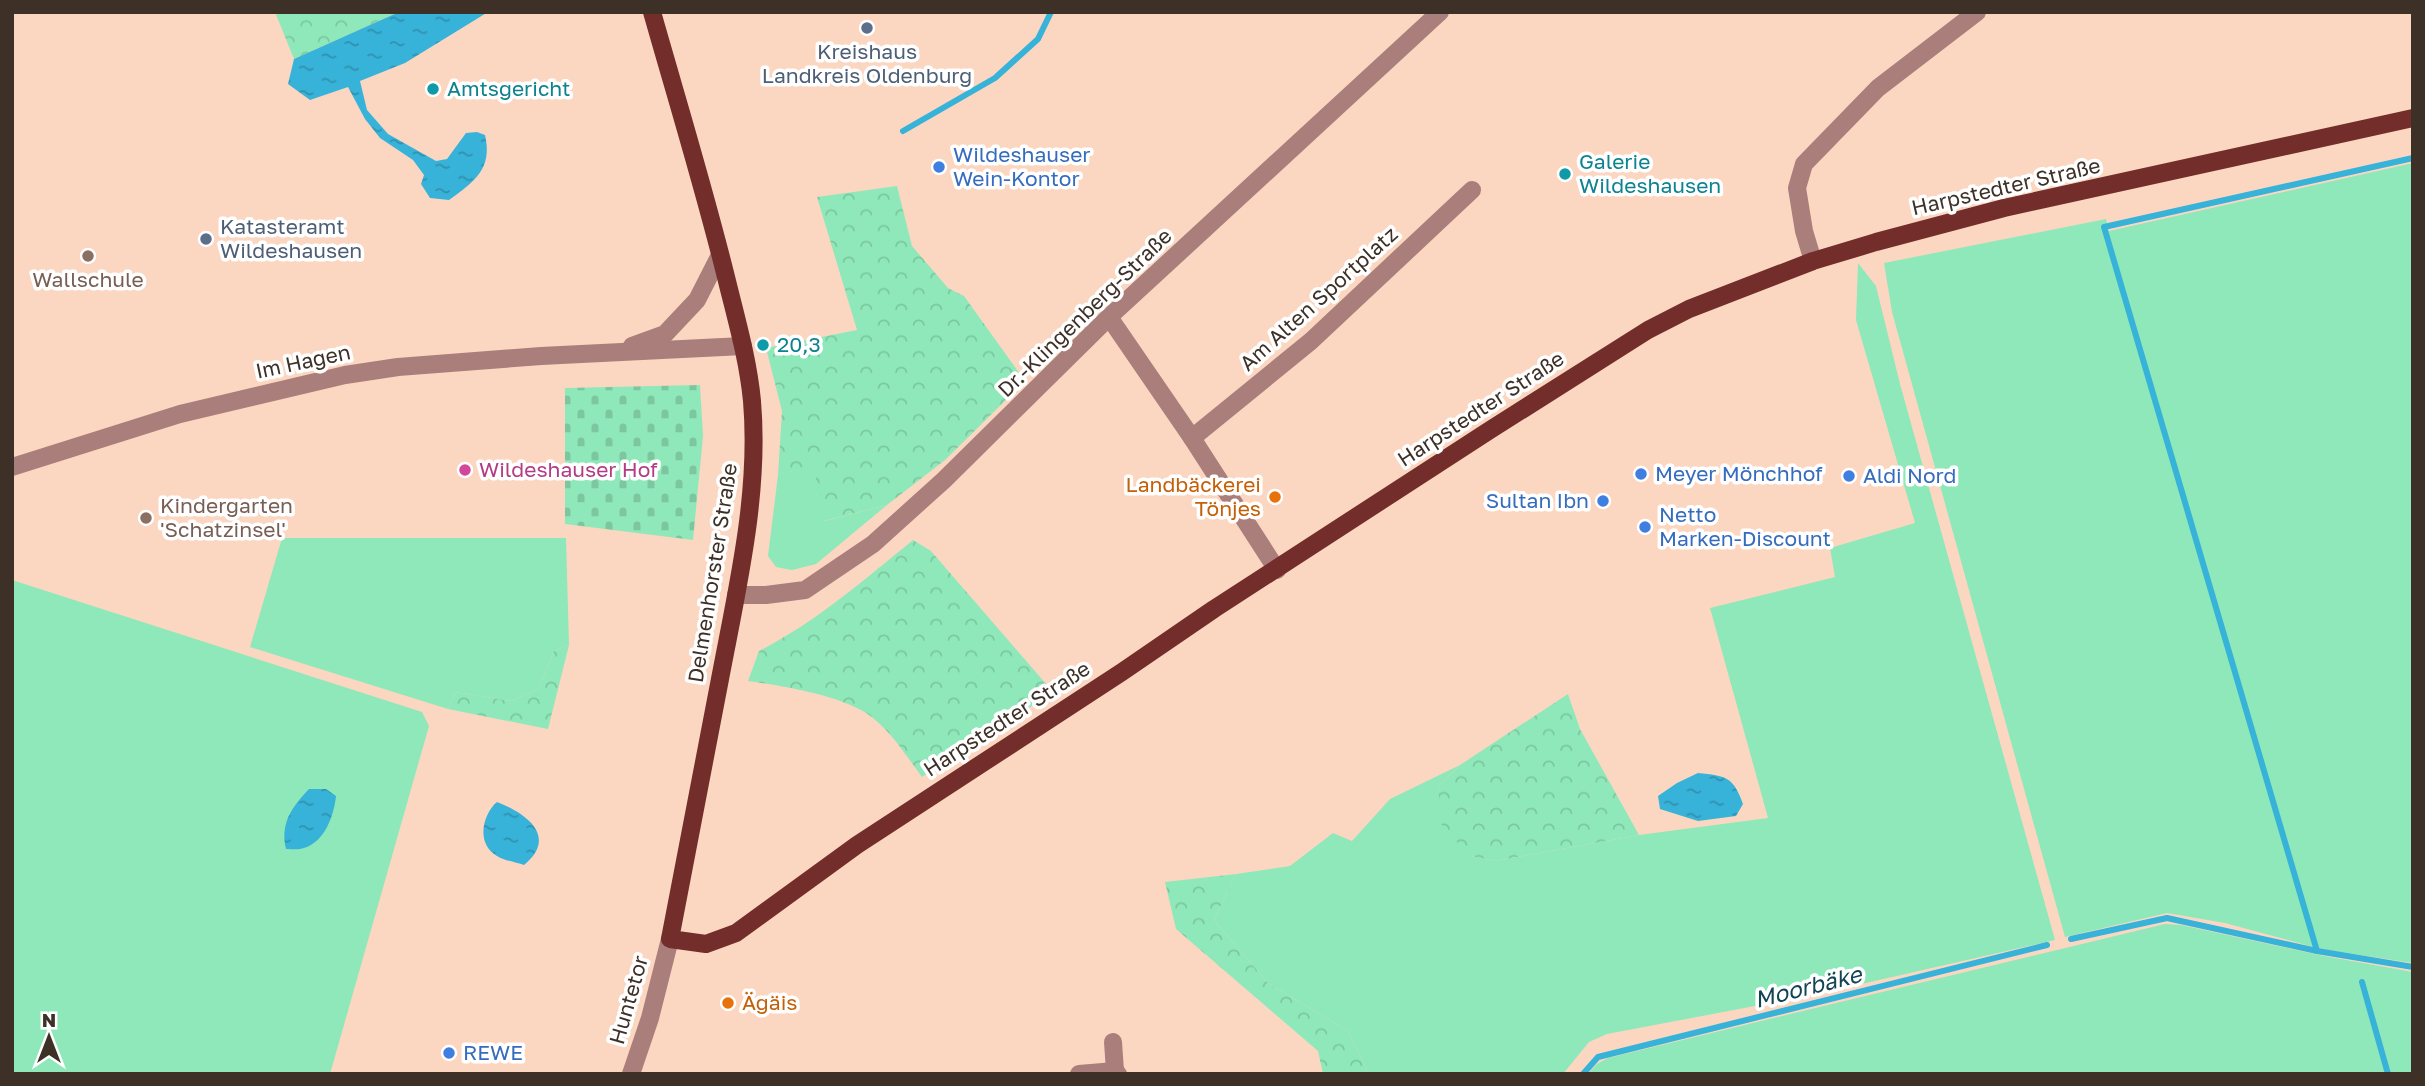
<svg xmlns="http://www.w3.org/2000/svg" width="2425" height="1086" font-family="'Golos Text',sans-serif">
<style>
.green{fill:#8fe8b9}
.forest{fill:url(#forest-crowns)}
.cemetery{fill:url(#cemetery-stones)}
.water{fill:url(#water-ripples)}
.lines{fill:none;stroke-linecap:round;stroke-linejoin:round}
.stream{stroke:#37b2d8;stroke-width:6}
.minor{stroke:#a97e7b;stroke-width:18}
.major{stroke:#732d2b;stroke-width:18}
.service-dot{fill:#5c6f8a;stroke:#fff;stroke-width:2.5}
.culture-dot{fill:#0f9aa8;stroke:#fff;stroke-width:2.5}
.shop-dot{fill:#3f7fe0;stroke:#fff;stroke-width:2.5}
.education-dot{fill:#8d6e63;stroke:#fff;stroke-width:2.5}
.hotel-dot{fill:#d1479c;stroke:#fff;stroke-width:2.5}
.food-dot{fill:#e8710a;stroke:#fff;stroke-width:2.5}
.labels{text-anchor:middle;stroke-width:7;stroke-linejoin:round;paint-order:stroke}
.service-label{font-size:21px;fill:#4e5e75;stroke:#fff}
.culture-label{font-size:21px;fill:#0d838f;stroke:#fff;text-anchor:start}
.shop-label{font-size:21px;fill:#366cbe;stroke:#fff;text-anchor:start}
.street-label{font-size:21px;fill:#3d3027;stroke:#fff}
.education-label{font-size:21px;fill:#785e54;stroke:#fff}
.hotel-label{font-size:21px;fill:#b23c85;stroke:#fff;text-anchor:start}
.food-label{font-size:21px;fill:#c56008;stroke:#fff;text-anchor:end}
.water-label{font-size:23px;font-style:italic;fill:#114454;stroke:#fff}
</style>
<defs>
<pattern id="forest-crowns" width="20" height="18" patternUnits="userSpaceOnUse" patternTransform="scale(1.75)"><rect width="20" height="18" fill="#8fe8b9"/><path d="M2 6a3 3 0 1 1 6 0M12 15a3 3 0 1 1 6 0" fill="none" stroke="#7cc79f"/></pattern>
<pattern id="cemetery-stones" width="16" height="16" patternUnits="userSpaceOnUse" patternTransform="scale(1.75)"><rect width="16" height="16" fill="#8fe8b9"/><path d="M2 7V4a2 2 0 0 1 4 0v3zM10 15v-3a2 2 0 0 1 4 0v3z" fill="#7cc79f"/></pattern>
<pattern id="water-ripples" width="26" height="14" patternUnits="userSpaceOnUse" patternTransform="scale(1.75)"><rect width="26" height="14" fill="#37b2d8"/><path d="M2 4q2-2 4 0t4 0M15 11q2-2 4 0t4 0" fill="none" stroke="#3091af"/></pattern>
</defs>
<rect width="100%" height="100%" fill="#fbd7c1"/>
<g class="green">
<path d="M 2413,163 L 2413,963 L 2321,949 L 2225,923 L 2167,913 L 2065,937 L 1892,312 L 1884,263 L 2106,219 L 2109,231 Z"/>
<path d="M 1858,263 L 1876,286 L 1900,384 L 2055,940 L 1813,995 L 1607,1034 L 1589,1042 L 1563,1074 L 1369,1074 L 1348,1031 L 1268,983 L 1214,920 L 1236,874 L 1290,866 L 1333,833 L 1352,841 L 1390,799 L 1460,765 L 1438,787 L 1471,856 L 1495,861 L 1639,835 L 1768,818 L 1710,608 L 1835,577 L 1830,548 L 1915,523 L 1856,320 Z"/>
<path d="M 816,464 L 816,493 L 824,521 L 887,505 L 816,564 L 792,570 L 776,567 L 768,556 L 778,475 Z"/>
<path d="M 282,538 L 566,538 L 569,645 L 554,651 L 539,688 L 512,701 L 455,692 L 448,709 L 250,647 Z"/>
<path d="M 12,580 L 422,712 L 429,726 L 330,1074 L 12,1074 Z"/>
<path d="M 2165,924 L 2181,925 L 2324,956 L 2413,972 L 2413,1074 L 1588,1074 L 1597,1064 L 1608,1058 Z"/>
</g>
<g class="forest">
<path d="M 275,12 L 399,12 L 294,59 Z"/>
<path d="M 897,186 L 912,246 L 948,288 L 964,296 L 1025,381 L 945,460 L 887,505 L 823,521 L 816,493 L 816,465 L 778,475 L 782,411 L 766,348 L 857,330 L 817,197 Z"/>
<path d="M 913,540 L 931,551 L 1053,692 L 922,777 C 907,757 893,734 873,718 C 846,696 783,686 748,681 L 759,651 C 816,622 864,580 913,540 Z"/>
<path d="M 569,645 L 548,729 L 448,709 L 455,692 L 512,701 L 539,688 L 554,651 Z"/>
<path d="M 1568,694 L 1580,729 L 1639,835 L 1495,861 L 1471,856 L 1442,827 L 1438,787 L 1460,765 Z"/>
<path d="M 1236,874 L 1214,920 L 1268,983 L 1348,1031 L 1369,1074 L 1323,1074 L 1318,1051 L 1176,929 L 1165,882 Z"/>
</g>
<path class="cemetery" d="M 700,385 L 703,436 L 693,540 L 565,524 L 565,388 Z"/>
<g class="water">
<path d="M 399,12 L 488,12 L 405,63 L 360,81 L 367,110 L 388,134 L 436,161 L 447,159 L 466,133 L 477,132 L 485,135 C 493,169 474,182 449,200 L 430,198 L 421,184 L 424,175 L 413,160 L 380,138 L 365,119 L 348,87 L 310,100 L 288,84 L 294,59 Z"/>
<path d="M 1698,773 C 1726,776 1733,776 1743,804 L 1736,816 L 1698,821 L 1660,809 L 1658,796 L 1677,783 Z"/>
<path d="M 309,789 L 326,789 L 336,796 C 334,815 325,842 304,848 C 299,850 291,849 286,849 C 280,823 292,807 309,789 Z"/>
<path d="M 497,802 C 525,813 559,836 524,865 C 516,862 505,861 497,856 C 476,844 482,815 497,802 Z"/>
</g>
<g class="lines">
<g class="stream">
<path d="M 903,131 L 995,78 L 1038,39 L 1051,12"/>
<path d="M 2071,939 L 2167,918 L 2317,951 L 2413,967"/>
<path d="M 2317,951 L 2104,227 L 2413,158"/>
<path d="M 2362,982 L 2388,1074"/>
<path d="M 1583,1074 L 1598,1057 L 2047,945"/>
</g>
<g class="minor">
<path d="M 1813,261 L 1804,231 L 1797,188 L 1804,164 L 1878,88 L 1977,12"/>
<path d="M 1109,317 L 1192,438 L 1277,570"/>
<path d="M 632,346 L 665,334 L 697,300 L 720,255"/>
<path d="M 1192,438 L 1311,341 L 1472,190"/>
<path d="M 12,467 L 180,414 L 345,375 L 398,367 L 541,356 L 743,346"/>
<path d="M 736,595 L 766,595 L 805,590 L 873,544 L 944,480 L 1109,317 L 1440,12"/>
<path d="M 1113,1042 L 1115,1071"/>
<path d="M 631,1074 L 650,1018 L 670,939"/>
<path d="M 1079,1074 L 1115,1071 L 1118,1074"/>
</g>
<path class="major" d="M 652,12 C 677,100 704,188 726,277 C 736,318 748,359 752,401 C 760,494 737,589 720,679 C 703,766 687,853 670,939 L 706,944 L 736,933 L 857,845 L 1122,672 L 1214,609 L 1490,430 L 1648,330 L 1689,309 L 1813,261 L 1876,242 L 2004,208 L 2413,118"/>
</g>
<g class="service-dot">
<circle cx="867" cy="28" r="7"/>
<circle cx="206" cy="239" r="7"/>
</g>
<g class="culture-dot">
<circle cx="433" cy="89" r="7"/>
<circle cx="1565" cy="174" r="7"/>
<circle cx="763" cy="345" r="7"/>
</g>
<g class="shop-dot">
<circle cx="939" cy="167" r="7"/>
<circle cx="1641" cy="474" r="7"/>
<circle cx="1849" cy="476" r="7"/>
<circle cx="1603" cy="501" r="7"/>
<circle cx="1645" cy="527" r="7"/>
<circle cx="449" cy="1053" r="7"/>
</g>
<g class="education-dot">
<circle cx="88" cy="256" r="7"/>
<circle cx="146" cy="518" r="7"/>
</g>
<circle class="hotel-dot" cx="465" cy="470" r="7"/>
<g class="food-dot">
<circle cx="1275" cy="497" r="7"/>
<circle cx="728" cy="1003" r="7"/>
</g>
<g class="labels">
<g class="service-label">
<text x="867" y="59">Kreishaus<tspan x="867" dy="24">Landkreis Oldenburg</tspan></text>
<text x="220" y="234" text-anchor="start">Katasteramt<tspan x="220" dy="24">Wildeshausen</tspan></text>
</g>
<g class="culture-label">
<text x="447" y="96">Amtsgericht</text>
<text x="1579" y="169">Galerie<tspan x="1579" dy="24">Wildeshausen</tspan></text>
<text x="777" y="352">20,3</text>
</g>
<g class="shop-label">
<text x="953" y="162">Wildeshauser<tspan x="953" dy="24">Wein-Kontor</tspan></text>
<text x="1655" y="481">Meyer Mönchhof</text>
<text x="1863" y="483">Aldi Nord</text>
<text x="1589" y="508" text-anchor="end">Sultan Ibn</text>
<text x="1659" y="522">Netto<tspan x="1659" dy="24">Marken-Discount</tspan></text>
<text x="463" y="1060">REWE</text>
</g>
<g class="street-label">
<text transform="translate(2006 187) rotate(-13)" y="7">Harpstedter Straße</text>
<text transform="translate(1319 299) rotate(-42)" y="7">Am Alten Sportplatz</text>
<text transform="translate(1085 313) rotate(-44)" y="7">Dr.-Klingenberg-Straße</text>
<text transform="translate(303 362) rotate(-12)" y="7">Im Hagen</text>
<text transform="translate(1481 409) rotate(-33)" y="7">Harpstedter Straße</text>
<text transform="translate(713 573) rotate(-81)" y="7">Delmenhorster Straße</text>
<text transform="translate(1007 719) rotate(-33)" y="7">Harpstedter Straße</text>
<text transform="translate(629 1000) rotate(-74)" y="7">Huntetor</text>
</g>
<g class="education-label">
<text x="88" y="287">Wallschule</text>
<text x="160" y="513" text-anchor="start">Kindergarten<tspan x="160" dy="24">'Schatzinsel'</tspan></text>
</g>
<g class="hotel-label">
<text x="479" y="477">Wildeshauser Hof</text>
</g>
<g class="food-label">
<text x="1261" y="492">Landbäckerei<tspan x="1261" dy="24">Tönjes</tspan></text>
<text x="742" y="1010" text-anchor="start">Ägäis</text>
</g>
<g class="water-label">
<text transform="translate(1808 987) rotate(-14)" y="8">Moorbäke</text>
</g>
</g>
<rect width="2425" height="1086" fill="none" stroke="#3d3027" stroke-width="28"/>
<g transform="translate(49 1037)" stroke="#ffffff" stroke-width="5" paint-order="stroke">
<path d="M0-5L12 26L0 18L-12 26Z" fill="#3d3027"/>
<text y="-10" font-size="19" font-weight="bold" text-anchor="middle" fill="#3d3027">N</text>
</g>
</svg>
